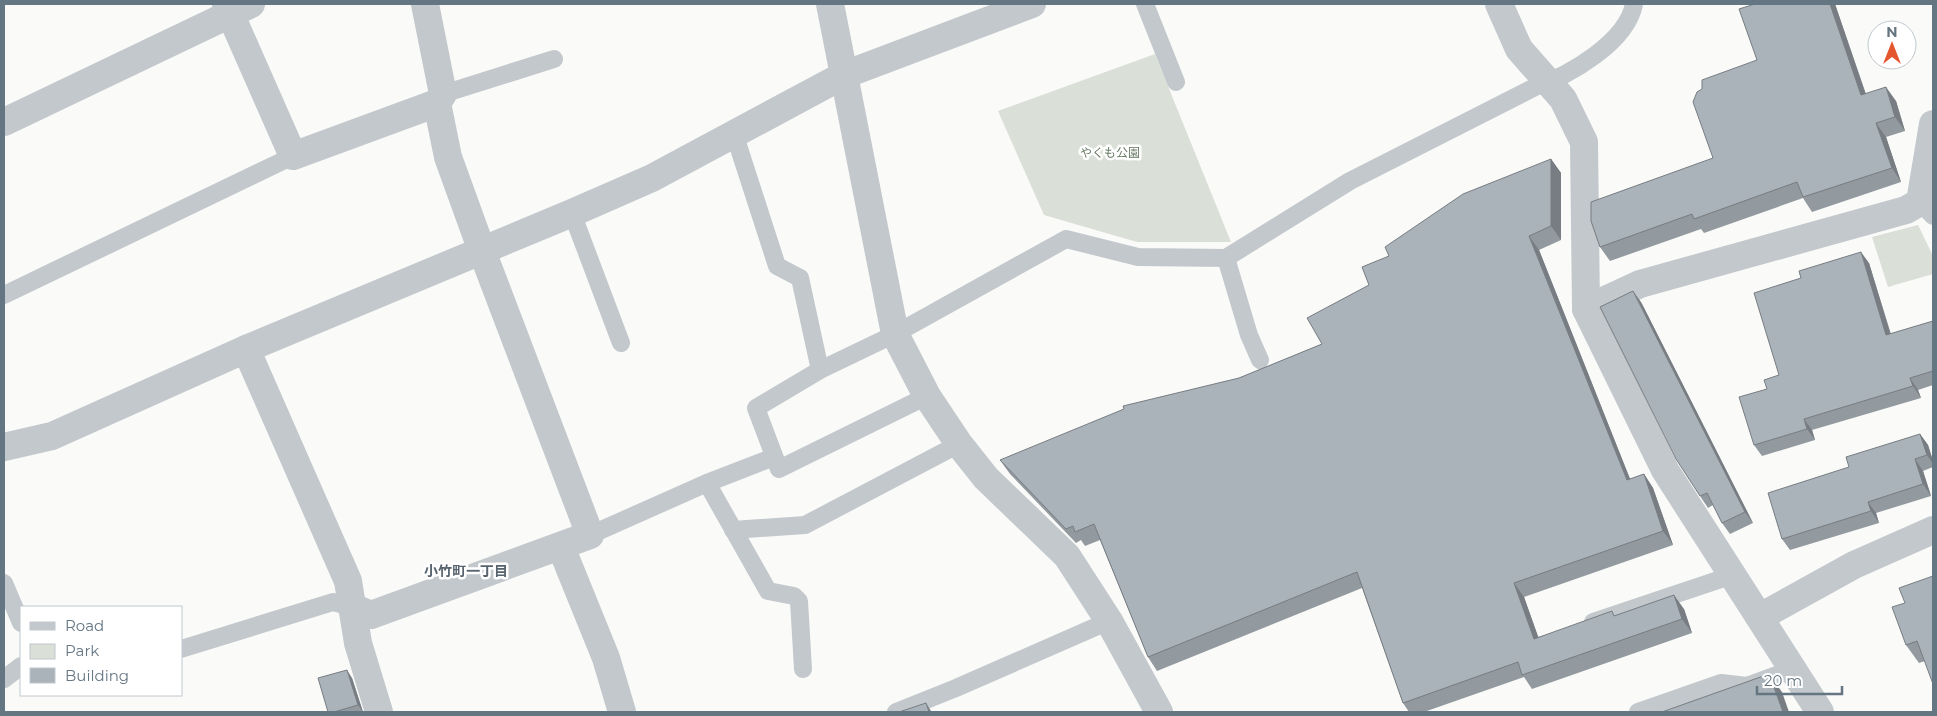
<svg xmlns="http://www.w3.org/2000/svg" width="1937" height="716" font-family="Montserrat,'Noto Sans JP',sans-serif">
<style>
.green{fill:#dadfd7}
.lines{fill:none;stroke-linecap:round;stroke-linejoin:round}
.service{stroke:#c3c8cc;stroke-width:18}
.minor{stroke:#c3c8cc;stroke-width:28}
.wall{fill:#929a9f}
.shaded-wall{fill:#777d82}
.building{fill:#aab3b9;stroke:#777d82}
.labels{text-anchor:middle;stroke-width:5;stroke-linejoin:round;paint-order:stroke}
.park-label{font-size:12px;fill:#687a64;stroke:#fff}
.neighbourhood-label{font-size:14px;font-weight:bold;fill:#57646e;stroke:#fff}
</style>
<rect width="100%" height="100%" fill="#fafaf8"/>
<g class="green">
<path d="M 1155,54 L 1231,242 L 1137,242 L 1044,215 L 998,111 Z"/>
<path d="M 1918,225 L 1933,256 L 1933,274 L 1888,287 L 1872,237 Z"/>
</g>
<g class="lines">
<g class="service">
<path d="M 1145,4 L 1176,82"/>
<path d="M 443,94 L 554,59"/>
<path d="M 734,133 L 777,266 L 800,278 L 820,370"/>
<path d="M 1920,202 L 1933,216"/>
<path d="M 572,213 L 621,343"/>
<path d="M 1226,258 L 1249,335 L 1260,360"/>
<path d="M 4,295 L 293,156"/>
<path d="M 927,396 L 779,469 L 756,408 L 820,370 L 895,334 L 1066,239 L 1138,257 L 1226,258 L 1350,181 L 1535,87 C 1570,75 1627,42 1634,4"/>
<path d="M 707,483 L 768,591 L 794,596 L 799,601 L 803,669"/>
<path d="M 733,530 L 805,525 L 959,444"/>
<path d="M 590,535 L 707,483 L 774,457"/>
<path d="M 4,583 L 21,623"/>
<path d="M 1593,622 L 1733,575"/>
<path d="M 181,649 L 333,602 L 352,607"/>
<path d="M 4,679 L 21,666"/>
<path d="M 896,712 L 956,688 L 1109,621"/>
<path d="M 1638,712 L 1721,683 L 1747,686 L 1793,669"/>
</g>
<g class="minor">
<path d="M 226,4 L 293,156 L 437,103"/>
<path d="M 830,4 L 895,334 L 927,396 L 959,444 L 986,478 L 1067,556 L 1109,621 L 1159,712"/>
<path d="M 1499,4 L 1519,49 L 1563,99 L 1584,142 L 1586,309 L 1665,470 L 1820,712"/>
<path d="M 4,122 L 251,4"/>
<path d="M 1586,309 L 1640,284 L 1906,210 L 1920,202 L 1933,124"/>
<path d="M 246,349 L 348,581 L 358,643 L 379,712"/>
<path d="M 4,447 L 52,436 L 246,349 L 572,213 L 652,178 L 844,75 L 1032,4"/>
<path d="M 561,547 L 606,658 L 622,712"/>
<path d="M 352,607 L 371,615 L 590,535 L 482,251 L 448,157 L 437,103 L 443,94 L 425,4"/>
<path d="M 1760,617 L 1854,565 L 1933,530"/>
</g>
</g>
<g class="wall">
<path d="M 1755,4 L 1835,4 L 1866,94 L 1896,101 L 1905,131 L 1886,137 L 1901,182 L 1812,212 L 1803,198 L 1704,233 L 1701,229 L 1610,261 L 1600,247 L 1713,158 L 1702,89 L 1757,60 Z"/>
<path d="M 1551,159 L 1561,173 L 1561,240 L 1539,250 L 1630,479 L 1644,474 L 1653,488 L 1673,545 L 1524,597 L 1538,637 L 1615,616 L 1684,609 L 1692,633 L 1532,689 L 1524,677 L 1424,712 L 1409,712 L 1403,703 L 1362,588 L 1157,671 L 1148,657 L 1100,540 L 1085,546 L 1081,540 L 1076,543 L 1010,474 L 1000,460 L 1239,378 L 1322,344 L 1369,285 L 1389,256 Z"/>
<path d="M 1869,263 L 1891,334 L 1933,321 L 1933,385 L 1918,390 L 1921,398 L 1812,430 L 1815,440 L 1762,456 L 1754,445 L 1767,389 L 1779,375 Z"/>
<path d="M 1641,302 L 1753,523 L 1730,534 L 1722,523 L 1713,505 L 1708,508 L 1700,496 Z"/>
<path d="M 1920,434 L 1928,445 L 1933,461 L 1933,467 L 1923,471 L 1931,496 L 1876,513 L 1879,523 L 1790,550 L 1782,539 L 1849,467 Z"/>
<path d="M 1933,576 L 1925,661 L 1919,663 L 1906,645 L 1905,603 Z"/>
<path d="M 352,678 L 363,712 L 328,712 Z"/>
</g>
<g class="shaded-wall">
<path d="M 1830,4 L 1835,4 L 1871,110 L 1861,95 Z"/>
<path d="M 1886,87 L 1896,101 L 1905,131 L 1895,117 Z"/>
<path d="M 1876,123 L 1886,137 L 1901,182 L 1892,168 Z"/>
<path d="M 1551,159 L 1561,173 L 1561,240 L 1551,226 Z"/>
<path d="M 1529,236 L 1539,250 L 1636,494 L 1627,480 Z"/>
<path d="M 1861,252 L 1869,263 L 1894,346 L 1886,335 Z"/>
<path d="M 1633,291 L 1641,302 L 1753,523 L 1745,512 Z"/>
<path d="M 1910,378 L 1918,390 L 1921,398 L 1913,386 Z"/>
<path d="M 1804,419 L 1812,430 L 1815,440 L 1807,429 Z"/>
<path d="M 1920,434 L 1928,445 L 1933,461 L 1933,464 L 1927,455 Z"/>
<path d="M 1915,459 L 1923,471 L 1931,496 L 1923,484 Z"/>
<path d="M 1644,474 L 1653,488 L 1673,545 L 1663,531 Z"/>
<path d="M 1868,502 L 1876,513 L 1879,523 L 1871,511 Z"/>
<path d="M 1514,583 L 1524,597 L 1544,653 L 1534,639 Z"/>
<path d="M 1674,595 L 1684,609 L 1692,633 L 1682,619 Z"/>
<path d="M 347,670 L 352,678 L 363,712 L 358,705 Z"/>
<path d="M 1769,674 L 1782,692 L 1789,712 L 1783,712 Z"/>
<path d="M 926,703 L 931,711 L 932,712 L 929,712 Z"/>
</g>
<g class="building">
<path d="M 1755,4 L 1830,4 L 1861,95 L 1886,87 L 1895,117 L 1876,123 L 1892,168 L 1803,197 L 1797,182 L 1694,219 L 1692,214 L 1600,247 L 1591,221 L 1591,202 L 1713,158 L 1693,102 L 1697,92 L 1702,89 L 1702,80 L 1757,60 L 1739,9 Z"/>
<path d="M 1551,159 L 1551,226 L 1529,236 L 1627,480 L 1644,474 L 1663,531 L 1514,583 L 1534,639 L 1612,611 L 1614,616 L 1674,595 L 1682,619 L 1522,675 L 1518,662 L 1403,703 L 1357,572 L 1148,657 L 1094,524 L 1075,532 L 1073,526 L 1066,529 L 1000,460 L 1124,409 L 1123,406 L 1239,378 L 1322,344 L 1307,318 L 1369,285 L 1362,267 L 1389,256 L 1385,247 L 1463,194 Z"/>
<path d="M 1861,252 L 1886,335 L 1933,321 L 1933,371 L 1910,378 L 1913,386 L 1804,419 L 1807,429 L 1754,445 L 1739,397 L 1767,389 L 1764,380 L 1779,375 L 1754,293 L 1801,278 L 1799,271 Z"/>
<path d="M 1633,291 L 1745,512 L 1722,523 L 1707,493 L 1700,496 L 1676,459 L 1600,307 Z"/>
<path d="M 1920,434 L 1927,455 L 1915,459 L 1923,484 L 1868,502 L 1871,511 L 1782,539 L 1768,493 L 1849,467 L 1846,457 Z"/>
<path d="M 1933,576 L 1933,684 L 1917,641 L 1906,645 L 1892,607 L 1905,603 L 1899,588 Z"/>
<path d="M 347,670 L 358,705 L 334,712 L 328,712 L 318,678 Z"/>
<path d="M 1769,674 L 1783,712 L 1662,712 Z"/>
<path d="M 926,703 L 929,712 L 899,712 Z"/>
</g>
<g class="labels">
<g class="park-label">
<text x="1110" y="157">やくも公園</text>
</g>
<g class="neighbourhood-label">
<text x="466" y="576">小竹町一丁目</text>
</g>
</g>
<rect width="1937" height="716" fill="none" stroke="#657683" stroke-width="10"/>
<rect x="20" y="606" width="162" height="90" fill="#ffffff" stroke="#c1c8cd"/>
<rect x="30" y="622" width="25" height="8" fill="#c3c8cc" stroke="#c1c8cd"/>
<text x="65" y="631" font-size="15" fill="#657683">Road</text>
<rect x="30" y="644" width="25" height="15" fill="#dadfd7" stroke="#c1c8cd"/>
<text x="65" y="656" font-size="15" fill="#657683">Park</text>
<rect x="30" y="668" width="25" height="15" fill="#aab3b9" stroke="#c1c8cd"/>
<text x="65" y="681" font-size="15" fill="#657683">Building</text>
<g transform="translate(1892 45)"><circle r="24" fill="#ffffff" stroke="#c1c8cd"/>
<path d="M0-4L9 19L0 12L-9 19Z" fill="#e4572e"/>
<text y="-8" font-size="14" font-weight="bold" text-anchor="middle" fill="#657683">N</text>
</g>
<path d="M1757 686v8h85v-8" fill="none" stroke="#657683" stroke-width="2.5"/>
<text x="1764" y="686" font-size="15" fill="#657683" stroke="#ffffff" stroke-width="4" paint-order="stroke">20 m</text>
</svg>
